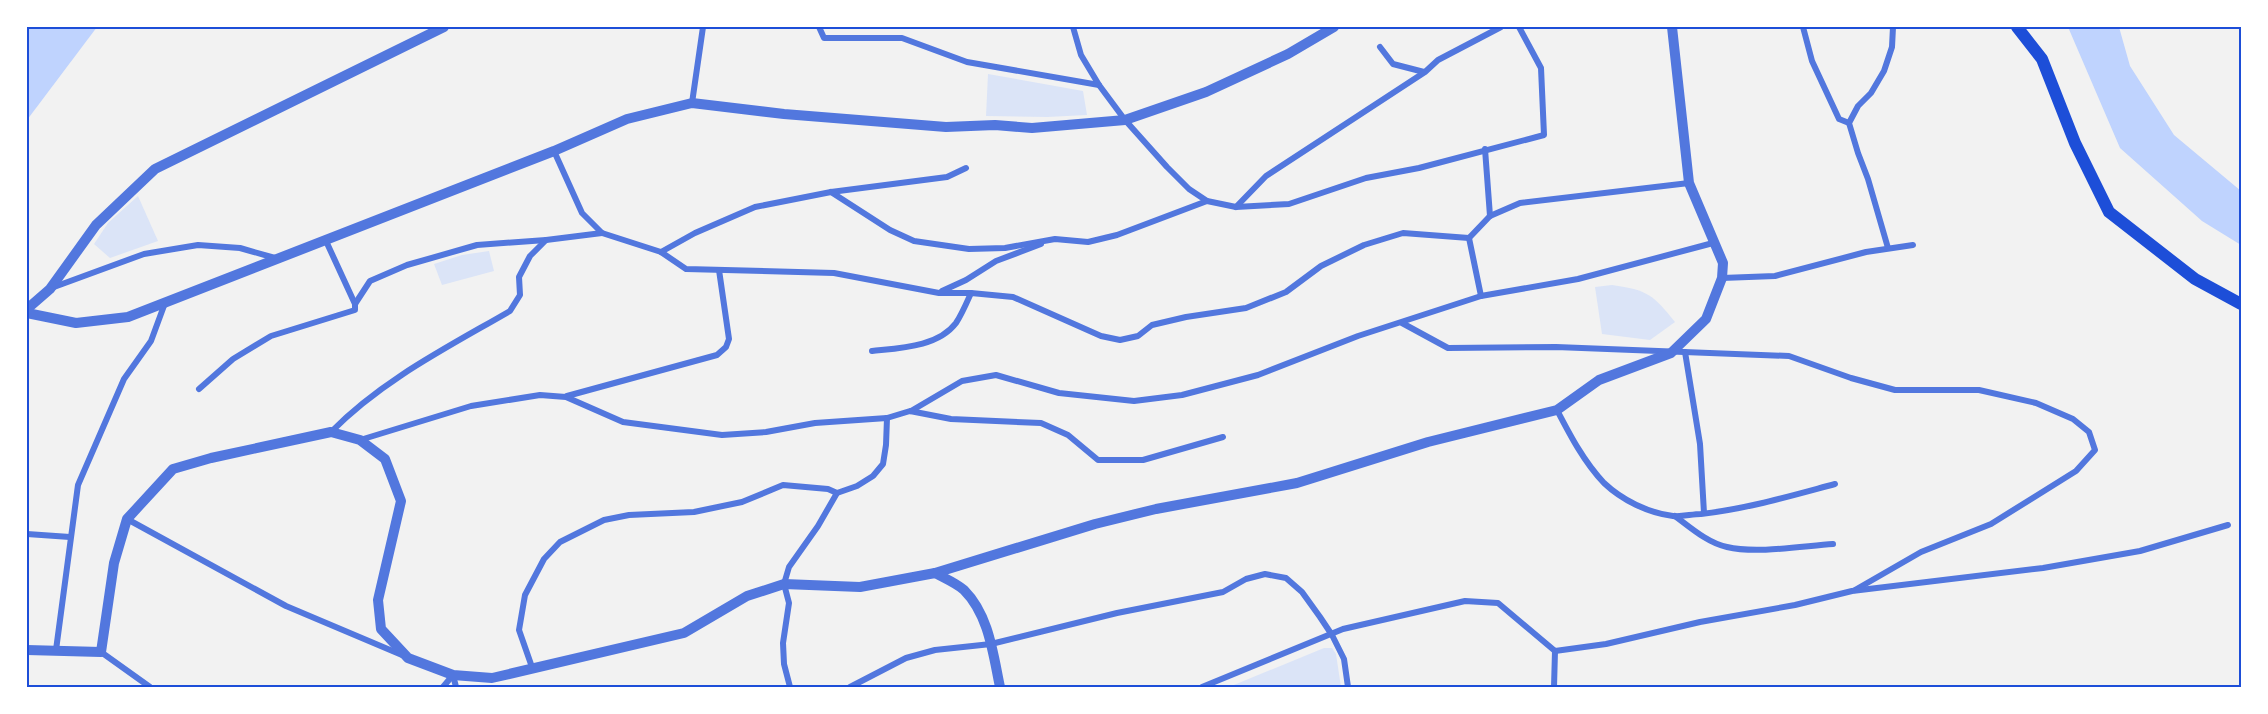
<svg xmlns="http://www.w3.org/2000/svg" width="2268" height="714" font-family="'Space Grotesk',sans-serif">
<style>
.green{fill:#dbe4f7}
.water{fill:#bfd3fe}
.lines{fill:none;stroke-linecap:round;stroke-linejoin:round}
.minor{stroke:#5277de;stroke-width:6}
.tertiary{stroke:#5277de;stroke-width:10}
.secondary{stroke:#1d4ed8;stroke-width:12}
.neatline{fill:none;stroke:#1d4ed8;stroke-width:2}
</style>
<rect width="100%" height="100%" fill="#f2f2f2"/>
<g class="green">
<path d="M 988,74 L 1083,91 L 1087,115 L 1047,117 L 986,116 Z"/>
<path d="M 138,196 L 158,241 L 110,258 L 94,244 L 108,223 Z"/>
<path d="M 489,251 L 494,271 L 442,285 L 434,264 L 462,255 Z"/>
<path d="M 1612,285 C 1648,290 1653,295 1675,322 L 1650,340 L 1602,334 L 1595,287 Z"/>
<path d="M 1324,648 L 1332,648 L 1336,654 L 1341,687 L 1229,687 Z"/>
</g>
<g class="water">
<path d="M 27,27 L 97,27 L 27,120 Z"/>
<path d="M 2068,27 L 2119,27 L 2130,66 L 2174,135 L 2241,191 L 2241,245 L 2202,221 L 2120,148 Z"/>
</g>
<g class="lines">
<g class="minor">
<path d="M 819,27 L 824,38 L 902,38 L 967,62 L 1099,85"/>
<path d="M 1073,27 L 1081,55 L 1099,85 L 1125,120 L 1167,167 L 1189,189 L 1207,201 L 1236,207 L 1289,204 L 1366,178 L 1419,168 L 1544,135 L 1541,68 L 1519,27"/>
<path d="M 1803,27 L 1812,61 L 1839,119 L 1849,123"/>
<path d="M 1380,47 L 1393,64 L 1424,72"/>
<path d="M 692,103 L 703,27"/>
<path d="M 1485,149 L 1490,216"/>
<path d="M 554,151 L 582,213 L 602,233 L 661,252 L 686,269 L 834,273 L 939,293 L 971,293 L 1013,297 L 1101,336 L 1120,340 L 1138,336 L 1152,325 L 1186,317 L 1246,308 L 1286,292 L 1321,266 L 1364,245 L 1403,233 L 1469,238 L 1490,216 L 1520,203 L 1689,183"/>
<path d="M 831,192 L 890,230 L 914,241 L 969,249 L 1005,248 L 1055,239 L 1088,242 L 1117,235 L 1207,201"/>
<path d="M 1236,207 L 1266,176 L 1425,72 L 1438,60 L 1501,27"/>
<path d="M 1469,238 L 1481,296"/>
<path d="M 326,241 L 355,304"/>
<path d="M 1888,248 L 1868,179 L 1858,153 L 1849,123 L 1858,106 L 1871,93 L 1884,71 L 1892,47 L 1893,27"/>
<path d="M 661,252 L 695,233 L 755,207 L 831,192 L 947,177 L 966,168"/>
<path d="M 1722,278 L 1775,276 L 1866,252 L 1913,245"/>
<path d="M 54,287 L 144,254 L 198,245 L 240,248 L 275,258"/>
<path d="M 942,291 L 966,280 L 996,261 L 1041,244"/>
<path d="M 1402,323 L 1448,348 L 1556,347 L 1789,356 L 1851,378 L 1895,390 L 1979,390 L 2036,403 L 2073,419 L 2089,432 L 2095,450 L 2076,471 L 1991,524 L 1921,552 L 1855,590"/>
<path d="M 872,351 C 900,348 938,347 956,323 C 962,314 967,302 971,293"/>
<path d="M 1685,352 L 1700,444 L 1704,513"/>
<path d="M 199,389 L 233,359 L 271,336 L 355,310 L 355,304 L 370,281 L 407,265 L 477,245 L 546,240"/>
<path d="M 567,396 L 717,355 L 726,347 L 729,339 L 719,270"/>
<path d="M 1557,410 C 1570,435 1584,462 1604,483 C 1622,500 1648,513 1673,516 C 1682,517 1692,514 1701,514 C 1746,509 1790,496 1835,484"/>
<path d="M 911,411 L 962,381 L 996,375 L 1059,393 L 1134,401 L 1182,395 L 1258,375 L 1358,336 L 1481,296 L 1578,279 L 1713,243"/>
<path d="M 331,432 C 382,380 448,347 510,311 L 520,295 L 519,277 L 530,256 L 546,240 L 602,233"/>
<path d="M 360,440 L 471,406 L 540,395 L 566,397 L 623,422 L 722,435 L 766,432 L 815,423 L 887,418 L 910,411 L 951,419 L 1041,423 L 1068,435 L 1098,460 L 1143,460 L 1223,437"/>
<path d="M 1675,516 C 1691,528 1708,543 1727,547 C 1756,554 1803,546 1833,544"/>
<path d="M 127,519 L 286,606 L 402,655"/>
<path d="M 27,534 L 70,537"/>
<path d="M 56,650 L 78,485 L 124,379 L 151,341 L 165,303"/>
<path d="M 101,652 L 150,687"/>
<path d="M 533,670 L 519,630 L 525,595 L 544,559 L 560,542 L 604,520 L 629,515 L 694,512 L 742,502 L 783,485 L 828,489 L 837,493"/>
<path d="M 453,675 L 456,687"/>
<path d="M 443,687 L 453,675"/>
<path d="M 790,687 L 784,664 L 783,643 L 789,603 L 784,584 L 789,567 L 818,526 L 837,493 L 857,486 L 873,476 L 883,464 L 886,445 L 887,418"/>
<path d="M 850,687 L 906,658 L 935,650 L 991,644 L 1117,613 L 1223,592 L 1246,579 L 1265,574 L 1286,578 L 1302,592 L 1320,617 L 1332,635 L 1344,659 L 1348,687"/>
<path d="M 1202,687 L 1343,629 L 1465,601 L 1498,603 L 1555,651 L 1606,644 L 1700,622 L 1795,605 L 1852,591 L 2043,568 L 2140,551 L 2228,525"/>
<path d="M 1554,687 L 1555,651"/>
</g>
<g class="tertiary">
<path d="M 27,309 L 50,289 L 96,225 L 155,169 L 444,27"/>
<path d="M 27,313 L 76,323 L 128,317 L 554,151 L 627,119 L 692,103 L 784,114 L 946,127 L 995,125 L 1032,128 L 1125,120 L 1206,92 L 1288,54 L 1334,27"/>
<path d="M 935,573 L 1095,524 L 1156,509 L 1297,483 L 1428,442 L 1557,410 L 1599,380 L 1671,353 L 1706,319 L 1722,278 L 1723,263 L 1689,183 L 1672,27"/>
<path d="M 27,650 L 101,652 L 114,563 L 127,519 L 173,469 L 211,458 L 331,432 L 360,440 L 385,459 L 401,501 L 378,600 L 381,629 L 408,658 L 453,675 L 492,678 L 684,633 L 747,596 L 784,584 L 860,587 L 935,573 C 944,578 956,583 964,590 C 989,615 993,654 1000,687"/>
</g>
<path class="secondary" d="M 2017,27 L 2042,59 L 2075,143 L 2109,212 L 2195,279 L 2241,304"/>
</g>
<rect width="2268" height="714" fill="none" stroke="#ffffff" stroke-width="57"/>
<rect x="28" y="28" width="2212" height="658" class="neatline"/>
</svg>
